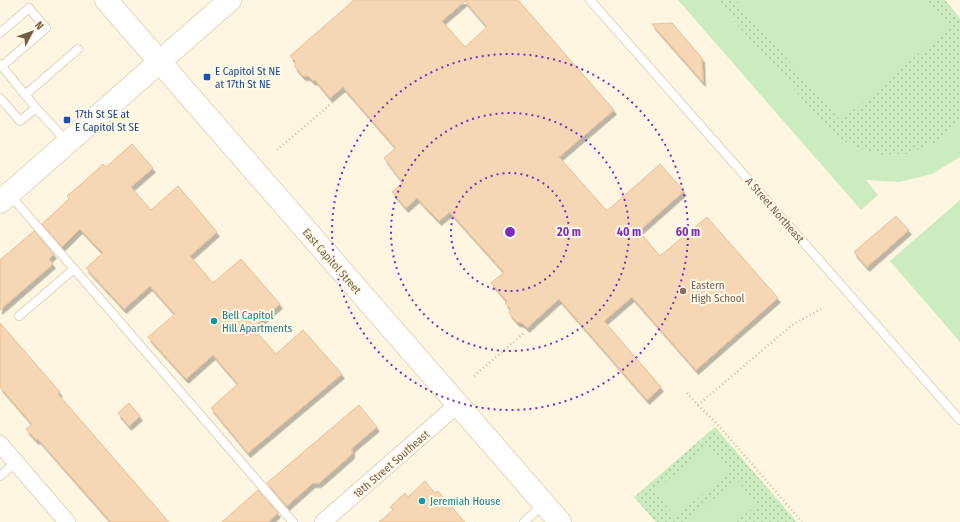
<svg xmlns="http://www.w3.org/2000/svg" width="960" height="522" font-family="'Fira Sans Condensed',sans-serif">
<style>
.park{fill:url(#park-dots)}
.pitch{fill:#cbecbe}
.building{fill:#f5d7b6;stroke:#e9bf95;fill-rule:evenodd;filter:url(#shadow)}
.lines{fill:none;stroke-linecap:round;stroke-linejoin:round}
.service-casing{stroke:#e3d3bc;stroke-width:10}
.minor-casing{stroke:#e3d3bc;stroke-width:18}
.secondary-casing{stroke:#e8d5b9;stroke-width:24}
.path{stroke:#daba99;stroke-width:2.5;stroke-dasharray:1 3;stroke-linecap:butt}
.service{stroke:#fff;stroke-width:8}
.minor{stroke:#fff;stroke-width:16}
.secondary{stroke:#fff;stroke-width:22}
.ring{fill:none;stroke:#7b2cbf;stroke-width:2;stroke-dasharray:2 4}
.transit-dot{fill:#1a4fb4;stroke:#fff9e8;stroke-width:1.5}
.education-dot{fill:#8d6e63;stroke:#fff9e8;stroke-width:1.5}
.culture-dot{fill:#0f9aa8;stroke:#fff9e8;stroke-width:1.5}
.labels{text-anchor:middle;stroke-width:4;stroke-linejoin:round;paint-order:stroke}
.transit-label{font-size:11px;fill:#164399;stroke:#fff9e8;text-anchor:start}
.street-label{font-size:11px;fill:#775d46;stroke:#fff9e8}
.education-label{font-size:11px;fill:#785e54;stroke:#fff9e8;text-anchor:start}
.culture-label{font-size:11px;fill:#0d838f;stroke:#fff9e8;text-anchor:start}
.centre{fill:#7b2cbf;stroke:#fff9e8;stroke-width:2}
.ring-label{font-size:12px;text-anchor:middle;font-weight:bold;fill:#7b2cbf;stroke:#fff9e8;stroke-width:4;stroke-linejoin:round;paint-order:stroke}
</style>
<defs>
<pattern id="park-dots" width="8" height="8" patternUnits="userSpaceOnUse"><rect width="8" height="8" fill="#cbecbe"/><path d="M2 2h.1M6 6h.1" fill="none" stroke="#aac29c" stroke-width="1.8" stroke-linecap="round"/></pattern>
<filter id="shadow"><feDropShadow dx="2.5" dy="4.5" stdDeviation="0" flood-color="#0004"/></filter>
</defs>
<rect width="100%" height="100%" fill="#fef6e0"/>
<g class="park">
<path d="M 715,0 L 945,0 L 960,18 L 960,120 L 936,143 L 909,154 L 880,155 L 852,147 L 829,130 Z"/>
<path d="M 715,427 L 797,522 L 656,522 L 634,497 Z"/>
</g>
<g class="pitch">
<path d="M 678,0 L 715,0 L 829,130 L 852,147 L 880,155 L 909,154 L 936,143 L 960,120 L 960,157 L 932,174 L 899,182 L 866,180 L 878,195 L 861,210 Z"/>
<path d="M 736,0 L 927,0 L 950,26 L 841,121 Z"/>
<path d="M 960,200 L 960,342 L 890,261 Z"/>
<path d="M 708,446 L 729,471 L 676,517 L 654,492 Z"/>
<path d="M 736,479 L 757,504 L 736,522 L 687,522 Z"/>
</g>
<g class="building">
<path d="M 354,0 L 518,0 L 614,110 L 559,157 L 607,211 L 660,164 L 684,191 L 639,231 L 660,256 L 707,217 L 778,298 L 696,370 L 632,297 L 604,321 L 661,387 L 647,400 L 559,299 L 527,328 L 522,323 L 517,322 L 509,313 L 510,308 L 505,303 L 507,301 L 491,283 L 504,272 L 450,212 L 439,221 L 417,198 L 406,208 L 392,192 L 403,183 L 384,158 L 396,148 L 343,87 L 330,98 L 315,80 L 313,81 L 308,76 L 303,76 L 295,67 L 295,61 L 290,56 ZM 465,1 L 487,27 L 465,47 L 442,21 Z"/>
<path d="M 672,23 L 702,58 L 703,82 L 652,24 Z"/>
<path d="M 132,144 L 153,168 L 131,187 L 151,210 L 178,186 L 217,232 L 190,256 L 213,283 L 241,259 L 280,304 L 253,328 L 276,354 L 303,330 L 342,374 L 248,453 L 211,408 L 238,384 L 213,355 L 186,379 L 148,337 L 175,314 L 150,286 L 124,309 L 86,268 L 103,253 L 80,229 L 62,247 L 42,224 L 69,199 L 67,196 L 87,179 L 103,164 L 106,167 Z"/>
<path d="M 896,216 L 909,230 L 867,267 L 854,252 Z"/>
<path d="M 34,231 L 54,254 L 49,259 L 53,264 L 0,310 L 0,260 Z"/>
<path d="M 0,323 L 60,392 L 58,394 L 169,522 L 111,522 L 38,439 L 36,440 L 26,429 L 32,424 L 0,387 Z"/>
<path d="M 129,403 L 140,416 L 129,426 L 118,413 Z"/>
<path d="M 359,405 L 377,427 L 352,448 L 352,454 L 333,471 L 319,483 L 313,483 L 287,506 L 267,483 Z"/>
<path d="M 425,481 L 435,493 L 438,491 L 465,522 L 379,522 L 393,510 L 390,507 L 405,493 L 408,497 Z"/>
<path d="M 258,490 L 278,513 L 268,522 L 222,522 Z"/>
</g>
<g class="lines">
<g class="service-casing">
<g id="service">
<path d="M 590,0 L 960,420"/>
<path d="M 0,33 L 29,8 L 46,28 L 2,66"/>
<path d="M 0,64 L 36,108 L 67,142"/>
<path d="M 25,95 L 78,49"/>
<path d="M 0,98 L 20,121 L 36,108"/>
<path d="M 10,195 L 293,522"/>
<path d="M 19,316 L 74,269"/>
<path d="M 0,476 L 16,462"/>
<path d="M 524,522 L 544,504"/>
</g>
</g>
<g class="minor-casing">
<g id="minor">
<path d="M 0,444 L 67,522"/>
<path d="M 323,522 L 457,405"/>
</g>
</g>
<g class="secondary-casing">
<g id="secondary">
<path d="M 106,0 L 560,522"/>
<path d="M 0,202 L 230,0"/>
</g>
</g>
<g class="path">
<path d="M 277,150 L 332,103"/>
<path d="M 474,376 L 524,333"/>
<path d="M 687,393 L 698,405 L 792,325 L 821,309"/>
<path d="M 698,405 L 717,424 L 802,522"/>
</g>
<use href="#service" class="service"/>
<use href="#minor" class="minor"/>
<use href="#secondary" class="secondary"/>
</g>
<g class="ring">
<circle cx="510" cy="232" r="59"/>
<circle cx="510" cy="232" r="119"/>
<circle cx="510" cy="232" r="178"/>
</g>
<g class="transit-dot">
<rect x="203" y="73" width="8" height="8" rx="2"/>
<rect x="63" y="116" width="8" height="8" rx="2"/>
</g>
<circle class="education-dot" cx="683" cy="291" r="4"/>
<g class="culture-dot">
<circle cx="214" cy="321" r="4"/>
<circle cx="422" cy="501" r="4"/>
</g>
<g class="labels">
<g class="transit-label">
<text x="215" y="75">E Capitol St NE<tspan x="215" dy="13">at 17th St NE</tspan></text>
<text x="75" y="118">17th St SE at<tspan x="75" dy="13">E Capitol St SE</tspan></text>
</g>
<g class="street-label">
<text transform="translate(775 210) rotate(49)" y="4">A Street Northeast</text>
<text transform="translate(332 261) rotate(49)" y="4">East Capitol Street</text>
<text transform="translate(391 464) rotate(-41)" y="4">18th Street Southeast</text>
</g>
<g class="education-label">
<text x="691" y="289">Eastern<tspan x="691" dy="13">High School</tspan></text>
</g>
<g class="culture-label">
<text x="222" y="319">Bell Capitol<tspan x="222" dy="13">Hill Apartments</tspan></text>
<text x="430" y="505">Jeremiah House</text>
</g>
</g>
<circle cx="510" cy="232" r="6" class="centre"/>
<g class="ring-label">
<text x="569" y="236">20 m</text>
<text x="629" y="236">40 m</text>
<text x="688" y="236">60 m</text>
</g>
<g transform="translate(32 32) rotate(49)" stroke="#fff9e8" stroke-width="3" paint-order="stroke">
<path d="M0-3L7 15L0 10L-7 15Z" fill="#775d46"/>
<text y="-6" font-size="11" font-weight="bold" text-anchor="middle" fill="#775d46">N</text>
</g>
</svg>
